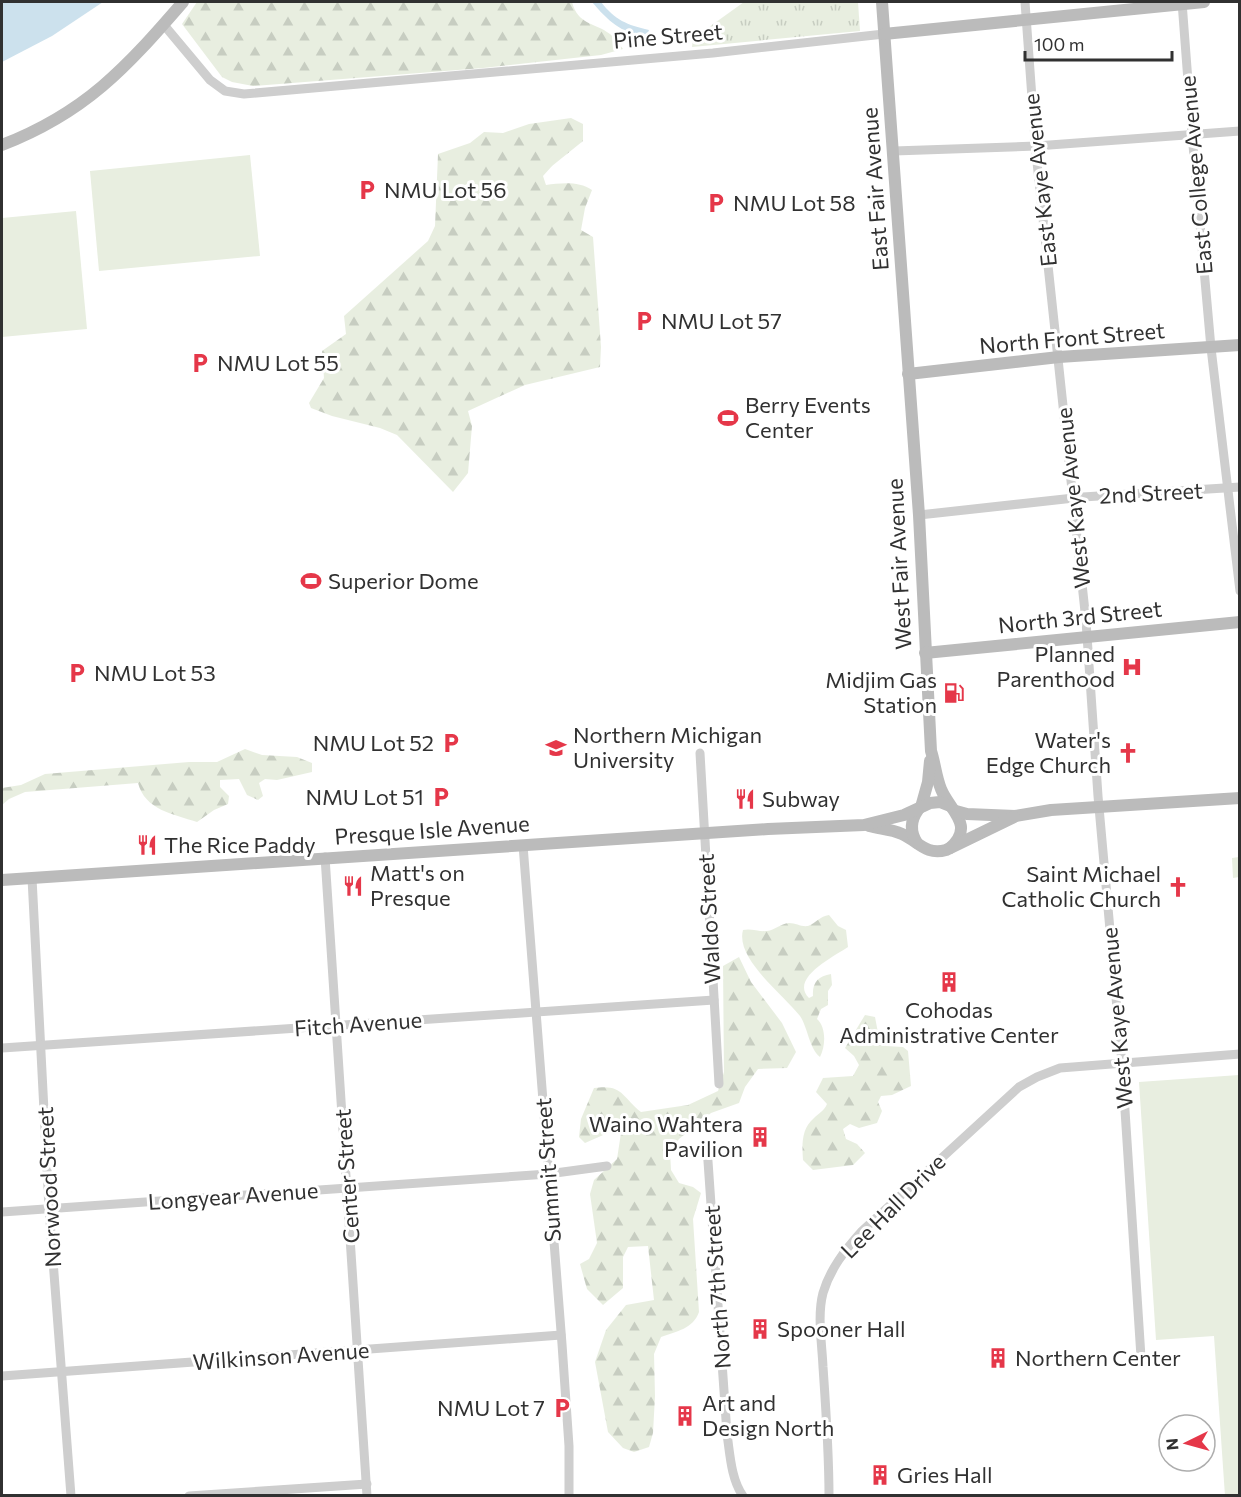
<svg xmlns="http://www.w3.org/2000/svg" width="1241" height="1497" font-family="Commissioner,sans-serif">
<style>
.green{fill:#e8eee0}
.forest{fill:url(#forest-firs)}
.park{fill:url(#park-tufts)}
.water{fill:#cce1ed}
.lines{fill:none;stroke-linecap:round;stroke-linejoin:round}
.street{stroke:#cecece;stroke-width:9}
.secondary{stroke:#bbb;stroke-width:12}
.labels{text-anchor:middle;stroke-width:6;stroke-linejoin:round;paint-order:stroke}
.street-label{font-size:22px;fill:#313131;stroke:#fff}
.poi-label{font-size:22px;fill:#313131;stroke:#fff;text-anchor:start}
</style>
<defs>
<pattern id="forest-firs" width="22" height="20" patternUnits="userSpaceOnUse" patternTransform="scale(1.5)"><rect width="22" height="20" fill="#e8eee0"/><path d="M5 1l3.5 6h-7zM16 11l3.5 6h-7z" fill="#c7cdc1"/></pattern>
<pattern id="park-tufts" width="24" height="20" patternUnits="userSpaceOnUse" patternTransform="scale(1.5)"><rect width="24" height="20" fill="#e8eee0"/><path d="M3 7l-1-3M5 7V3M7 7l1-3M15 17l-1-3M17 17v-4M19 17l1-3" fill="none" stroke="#c7cdc1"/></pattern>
</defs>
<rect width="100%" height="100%" fill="#fff"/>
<g class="green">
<path d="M 250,155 L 260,256 L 99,271 L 90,171 Z"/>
<path d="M 76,211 L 87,329 L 2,337 L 2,218 Z"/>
<path d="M 1239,857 L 1239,877 L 1233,878 L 1232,858 Z"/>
<path d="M 1239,1075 L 1240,1495 L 1225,1496 L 1214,1336 L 1156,1340 L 1139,1082 Z"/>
</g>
<g class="forest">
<path d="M 197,2 L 572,2 C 578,25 594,22 610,34 C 615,38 619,44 623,49 L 601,55 L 483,68 L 253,86 L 232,82 L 222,77 L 182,24 Z"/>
<path d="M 571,118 L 583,124 L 583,141 L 552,166 L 543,176 L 546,185 C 561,183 579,181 592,190 L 585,208 L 581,230 L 593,237 L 601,347 L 600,367 L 525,385 L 468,411 L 472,426 L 468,473 L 453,492 L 397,435 L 380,428 L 332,416 L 311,408 L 309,403 L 324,378 L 322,351 L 346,334 L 344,316 L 428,241 L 435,226 L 438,154 L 470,143 L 484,132 L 503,133 L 529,124 Z"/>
<path d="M 245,749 L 262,755 L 297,757 L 312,763 L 312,772 L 277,780 L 265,779 L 259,783 L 263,796 L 258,800 L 247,795 L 239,779 L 220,780 L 220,787 L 229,796 L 228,804 L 214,810 L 197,822 C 173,814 145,810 138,783 L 25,792 L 9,799 L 2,805 L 2,788 L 21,785 L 45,774 L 189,762 L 217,762 Z"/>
<path d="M 829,915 L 838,926 L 846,930 L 848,947 C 835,956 789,978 809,998 L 813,996 C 812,983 818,976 831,974 L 832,985 L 828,991 L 828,1005 L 821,1009 L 817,1019 C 826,1027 826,1045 820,1057 C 809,1048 808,1028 800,1016 C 784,995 735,959 743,930 C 751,928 759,932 767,931 C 775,930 780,924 789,923 C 796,923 801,927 808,926 C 816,923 820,916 829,915 Z"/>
<path d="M 739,957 L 751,982 L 782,1023 L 796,1052 L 787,1068 L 758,1069 L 745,1087 L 739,1103 L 711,1113 L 679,1139 L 670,1151 L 671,1170 L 679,1183 L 693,1187 L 701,1193 L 693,1219 L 699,1312 C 693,1329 677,1331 661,1337 L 654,1354 L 655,1396 L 653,1433 L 649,1447 L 634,1452 L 623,1448 L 608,1432 L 595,1362 L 606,1330 L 626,1305 L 654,1300 L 648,1246 L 628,1247 L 623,1257 L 623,1288 L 603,1305 L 587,1289 L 580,1264 L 589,1259 L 597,1243 L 590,1194 L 594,1180 L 617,1159 L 621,1133 L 610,1132 L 585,1143 L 579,1137 L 581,1119 L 594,1088 C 623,1084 621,1096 641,1112 L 688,1105 L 718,1091 L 724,1072 L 723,966 Z"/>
<path d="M 865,1015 L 875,1017 L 879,1038 L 886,1046 L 903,1047 L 908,1051 L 911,1086 L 892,1095 L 881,1096 L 878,1102 L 882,1111 L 877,1123 L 859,1128 L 850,1124 L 843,1129 L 846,1139 L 857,1144 L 865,1153 L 853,1165 L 813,1170 L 803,1160 C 802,1145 801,1129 814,1118 C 819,1113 824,1111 827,1104 L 816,1092 L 823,1078 L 853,1076 L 859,1065 L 854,1056 L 845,1048 Z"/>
</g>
<path class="park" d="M 744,2 L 858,2 L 860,31 L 692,47 L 693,39 L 698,35 Z"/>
<g class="water">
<path d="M 2,2 L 103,2 L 52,36 L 2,62 Z"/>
<path d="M 592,2 L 601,2 C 615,20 627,25 649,30 L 646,39 C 620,31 609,22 592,2 Z"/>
</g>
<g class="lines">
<g class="street">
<path d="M 1025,2 L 1036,153 L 1086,621 L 1098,796 L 1122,1064 L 1141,1357"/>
<path d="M 1182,2 L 1192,134 L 1211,348 L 1240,591"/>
<path d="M 164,25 L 210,80 L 225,91 L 244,94 L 713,53 L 884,34"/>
<path d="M 894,151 L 1036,146 L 1240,131"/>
<path d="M 919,515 L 1083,497 L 1240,487"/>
<path d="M 700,753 L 719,1084"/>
<path d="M 523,845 L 562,1344 L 569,1446 L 569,1496"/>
<path d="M 325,857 L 367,1496"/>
<path d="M 32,878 L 49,1208 L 71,1496"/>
<path d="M 2,1048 L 714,1000"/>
<path d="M 707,1147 L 727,1434 C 730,1454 731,1479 743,1496"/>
<path d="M 2,1212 L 548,1174 L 607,1166"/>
<path d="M 2,1376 L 561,1335"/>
<path d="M 189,1496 L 367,1484"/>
<path d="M 829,1496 C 829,1452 826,1410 823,1367 C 822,1343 817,1316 823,1293 C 830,1269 845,1250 862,1231 L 1019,1087 L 1037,1077 L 1060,1068 L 1240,1054"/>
</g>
<g class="secondary">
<path d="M 882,2 L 919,515 L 931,751 C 935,763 936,777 941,789 C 949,810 976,825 950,848"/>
<path d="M 884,34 L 1204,2"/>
<path d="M 2,145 C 85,113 126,68 183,2"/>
<path d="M 908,374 L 1059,357 L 1240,345"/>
<path d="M 925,653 L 1240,622"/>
<path d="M 921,807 L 928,782 L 930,761"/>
<path d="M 956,811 L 967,814 L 1015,816 L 1051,810 L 1240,798"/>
<path d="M 869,826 C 880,829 891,829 902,834 C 918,841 926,856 946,850 L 1014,817"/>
<path d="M 917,843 C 910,832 910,821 918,810"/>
<path d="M 2,880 L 768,829 L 864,825 L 904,815 L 930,803 L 940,802 L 950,806"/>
</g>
</g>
<defs>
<g id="parking-bare" transform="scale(1.62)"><path d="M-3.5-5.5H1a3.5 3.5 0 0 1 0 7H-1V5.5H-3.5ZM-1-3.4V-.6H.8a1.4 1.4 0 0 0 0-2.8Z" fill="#e53749" stroke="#fff" stroke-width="2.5" paint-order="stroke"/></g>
<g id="stadium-bare" transform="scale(1.62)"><path d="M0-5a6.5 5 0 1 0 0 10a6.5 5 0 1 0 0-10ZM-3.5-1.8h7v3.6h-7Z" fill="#e53749" stroke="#fff" stroke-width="2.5" paint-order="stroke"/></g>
<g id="hospital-bare" transform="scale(1.62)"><path d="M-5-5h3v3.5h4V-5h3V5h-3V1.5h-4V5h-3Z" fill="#e53749" stroke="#fff" stroke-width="2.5" paint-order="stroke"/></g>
<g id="fuel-bare" transform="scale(1.62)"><path d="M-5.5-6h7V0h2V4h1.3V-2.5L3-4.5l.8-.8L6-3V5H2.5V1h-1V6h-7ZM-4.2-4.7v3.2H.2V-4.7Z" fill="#e53749" stroke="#fff" stroke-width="2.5" paint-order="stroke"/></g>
<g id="university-bare" transform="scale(1.62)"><path d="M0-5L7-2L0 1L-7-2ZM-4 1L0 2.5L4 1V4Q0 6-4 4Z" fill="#e53749" stroke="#fff" stroke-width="2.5" paint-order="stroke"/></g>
<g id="church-bare" transform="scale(1.62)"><path d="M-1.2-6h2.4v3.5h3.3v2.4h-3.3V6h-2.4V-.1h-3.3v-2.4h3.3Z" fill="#e53749" stroke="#fff" stroke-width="2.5" paint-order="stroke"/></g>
<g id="restaurant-bare" transform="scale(1.62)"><path d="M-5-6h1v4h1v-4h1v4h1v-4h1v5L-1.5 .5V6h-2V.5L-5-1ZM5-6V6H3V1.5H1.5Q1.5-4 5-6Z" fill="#e53749" stroke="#fff" stroke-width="2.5" paint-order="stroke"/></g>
<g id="building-bare" transform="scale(1.62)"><path d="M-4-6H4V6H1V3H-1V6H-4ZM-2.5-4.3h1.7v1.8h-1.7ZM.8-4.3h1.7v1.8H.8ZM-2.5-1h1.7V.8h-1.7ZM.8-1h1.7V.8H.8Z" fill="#e53749" stroke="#fff" stroke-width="2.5" paint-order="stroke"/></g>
</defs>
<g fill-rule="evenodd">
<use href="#parking-bare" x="367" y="190"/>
<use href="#parking-bare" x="716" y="203"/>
<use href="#parking-bare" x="644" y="321"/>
<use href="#parking-bare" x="200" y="363"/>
<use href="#stadium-bare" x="728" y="418"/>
<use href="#stadium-bare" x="311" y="581"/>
<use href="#hospital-bare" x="1132" y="667"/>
<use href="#parking-bare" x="77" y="673"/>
<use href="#fuel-bare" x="954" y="693"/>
<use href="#parking-bare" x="451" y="743"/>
<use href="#university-bare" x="556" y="748"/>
<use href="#church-bare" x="1128" y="753"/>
<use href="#parking-bare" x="441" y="797"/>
<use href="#restaurant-bare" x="745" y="799"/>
<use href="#restaurant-bare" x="147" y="845"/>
<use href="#restaurant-bare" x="353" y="886"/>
<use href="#church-bare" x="1178" y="887"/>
<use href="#building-bare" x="949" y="982"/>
<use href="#building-bare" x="760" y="1137"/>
<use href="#building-bare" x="760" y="1329"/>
<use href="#building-bare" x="998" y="1358"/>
<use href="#parking-bare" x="562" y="1408"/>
<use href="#building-bare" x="685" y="1416"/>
<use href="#building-bare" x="880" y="1475"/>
</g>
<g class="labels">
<g class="street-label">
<text transform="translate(668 36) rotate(-5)" y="8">Pine Street</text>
<text transform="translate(1196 175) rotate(-95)" y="8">East College Avenue</text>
<text transform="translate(1040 180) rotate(-96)" y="8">East Kaye Avenue</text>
<text transform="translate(875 189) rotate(-94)" y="8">East Fair Avenue</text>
<text transform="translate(1072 338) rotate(-5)" y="8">North Front Street</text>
<text transform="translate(1151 493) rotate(-3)" y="8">2nd Street</text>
<text transform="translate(1073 498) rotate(-96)" y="8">West Kaye Avenue</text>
<text transform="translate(899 564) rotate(-93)" y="8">West Fair Avenue</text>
<text transform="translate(1080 617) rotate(-6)" y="8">North 3rd Street</text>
<text transform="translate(432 830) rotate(-4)" y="8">Presque Isle Avenue</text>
<text transform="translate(709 919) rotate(-93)" y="8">Waldo Street</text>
<text transform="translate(1117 1018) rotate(-95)" y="8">West Kaye Avenue</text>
<text transform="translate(358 1024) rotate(-4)" y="8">Fitch Avenue</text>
<text transform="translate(548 1170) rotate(-94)" y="8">Summit Street</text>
<text transform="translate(347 1176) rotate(-94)" y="8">Center Street</text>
<text transform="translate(49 1187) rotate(-93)" y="8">Norwood Street</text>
<text transform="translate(233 1196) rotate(-4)" y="8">Longyear Avenue</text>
<text transform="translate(893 1206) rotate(-45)" y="8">Lee Hall Drive</text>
<text transform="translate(717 1287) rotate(-94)" y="8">North 7th Street</text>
<text transform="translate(281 1356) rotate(-4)" y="8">Wilkinson Avenue</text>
</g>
<g class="poi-label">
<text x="384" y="198">NMU Lot 56</text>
<text x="733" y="211">NMU Lot 58</text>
<text x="661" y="329">NMU Lot 57</text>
<text x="217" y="371">NMU Lot 55</text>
<text x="745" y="413">Berry Events<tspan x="745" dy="25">Center</tspan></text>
<text x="328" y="589">Superior Dome</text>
<text x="1115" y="662" text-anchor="end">Planned<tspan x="1115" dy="25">Parenthood</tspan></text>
<text x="94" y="681">NMU Lot 53</text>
<text x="937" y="688" text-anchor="end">Midjim Gas<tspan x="937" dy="25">Station</tspan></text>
<text x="573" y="743">Northern Michigan<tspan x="573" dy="25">University</tspan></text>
<text x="1111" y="748" text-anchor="end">Water's<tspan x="1111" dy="25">Edge Church</tspan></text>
<text x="434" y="751" text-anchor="end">NMU Lot 52</text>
<text x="424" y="805" text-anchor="end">NMU Lot 51</text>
<text x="762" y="807">Subway</text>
<text x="164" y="853">The Rice Paddy</text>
<text x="370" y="881">Matt's on<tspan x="370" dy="25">Presque</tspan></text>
<text x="1161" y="882" text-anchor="end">Saint Michael<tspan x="1161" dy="25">Catholic Church</tspan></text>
<text x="949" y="1018" text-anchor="middle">Cohodas<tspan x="949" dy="25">Administrative Center</tspan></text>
<text x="743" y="1132" text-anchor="end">Waino Wahtera<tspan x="743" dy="25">Pavilion</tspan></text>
<text x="777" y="1337">Spooner Hall</text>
<text x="1015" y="1366">Northern Center</text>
<text x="702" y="1411">Art and<tspan x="702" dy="25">Design North</tspan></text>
<text x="545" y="1416" text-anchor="end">NMU Lot 7</text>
<text x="897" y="1483">Gries Hall</text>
</g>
</g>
<rect width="1241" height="1497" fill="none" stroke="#313131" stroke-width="6"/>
<g transform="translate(1187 1443) rotate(265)"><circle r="28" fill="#ffffff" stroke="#adadad" stroke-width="1.5"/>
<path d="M0-4.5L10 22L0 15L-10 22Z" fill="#e53749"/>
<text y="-9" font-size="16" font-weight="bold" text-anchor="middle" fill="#313131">N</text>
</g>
<path d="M1025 51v9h147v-9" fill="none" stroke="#313131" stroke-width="3"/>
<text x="1034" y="51" font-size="18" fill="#313131" stroke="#ffffff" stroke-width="4.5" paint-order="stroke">100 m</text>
</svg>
